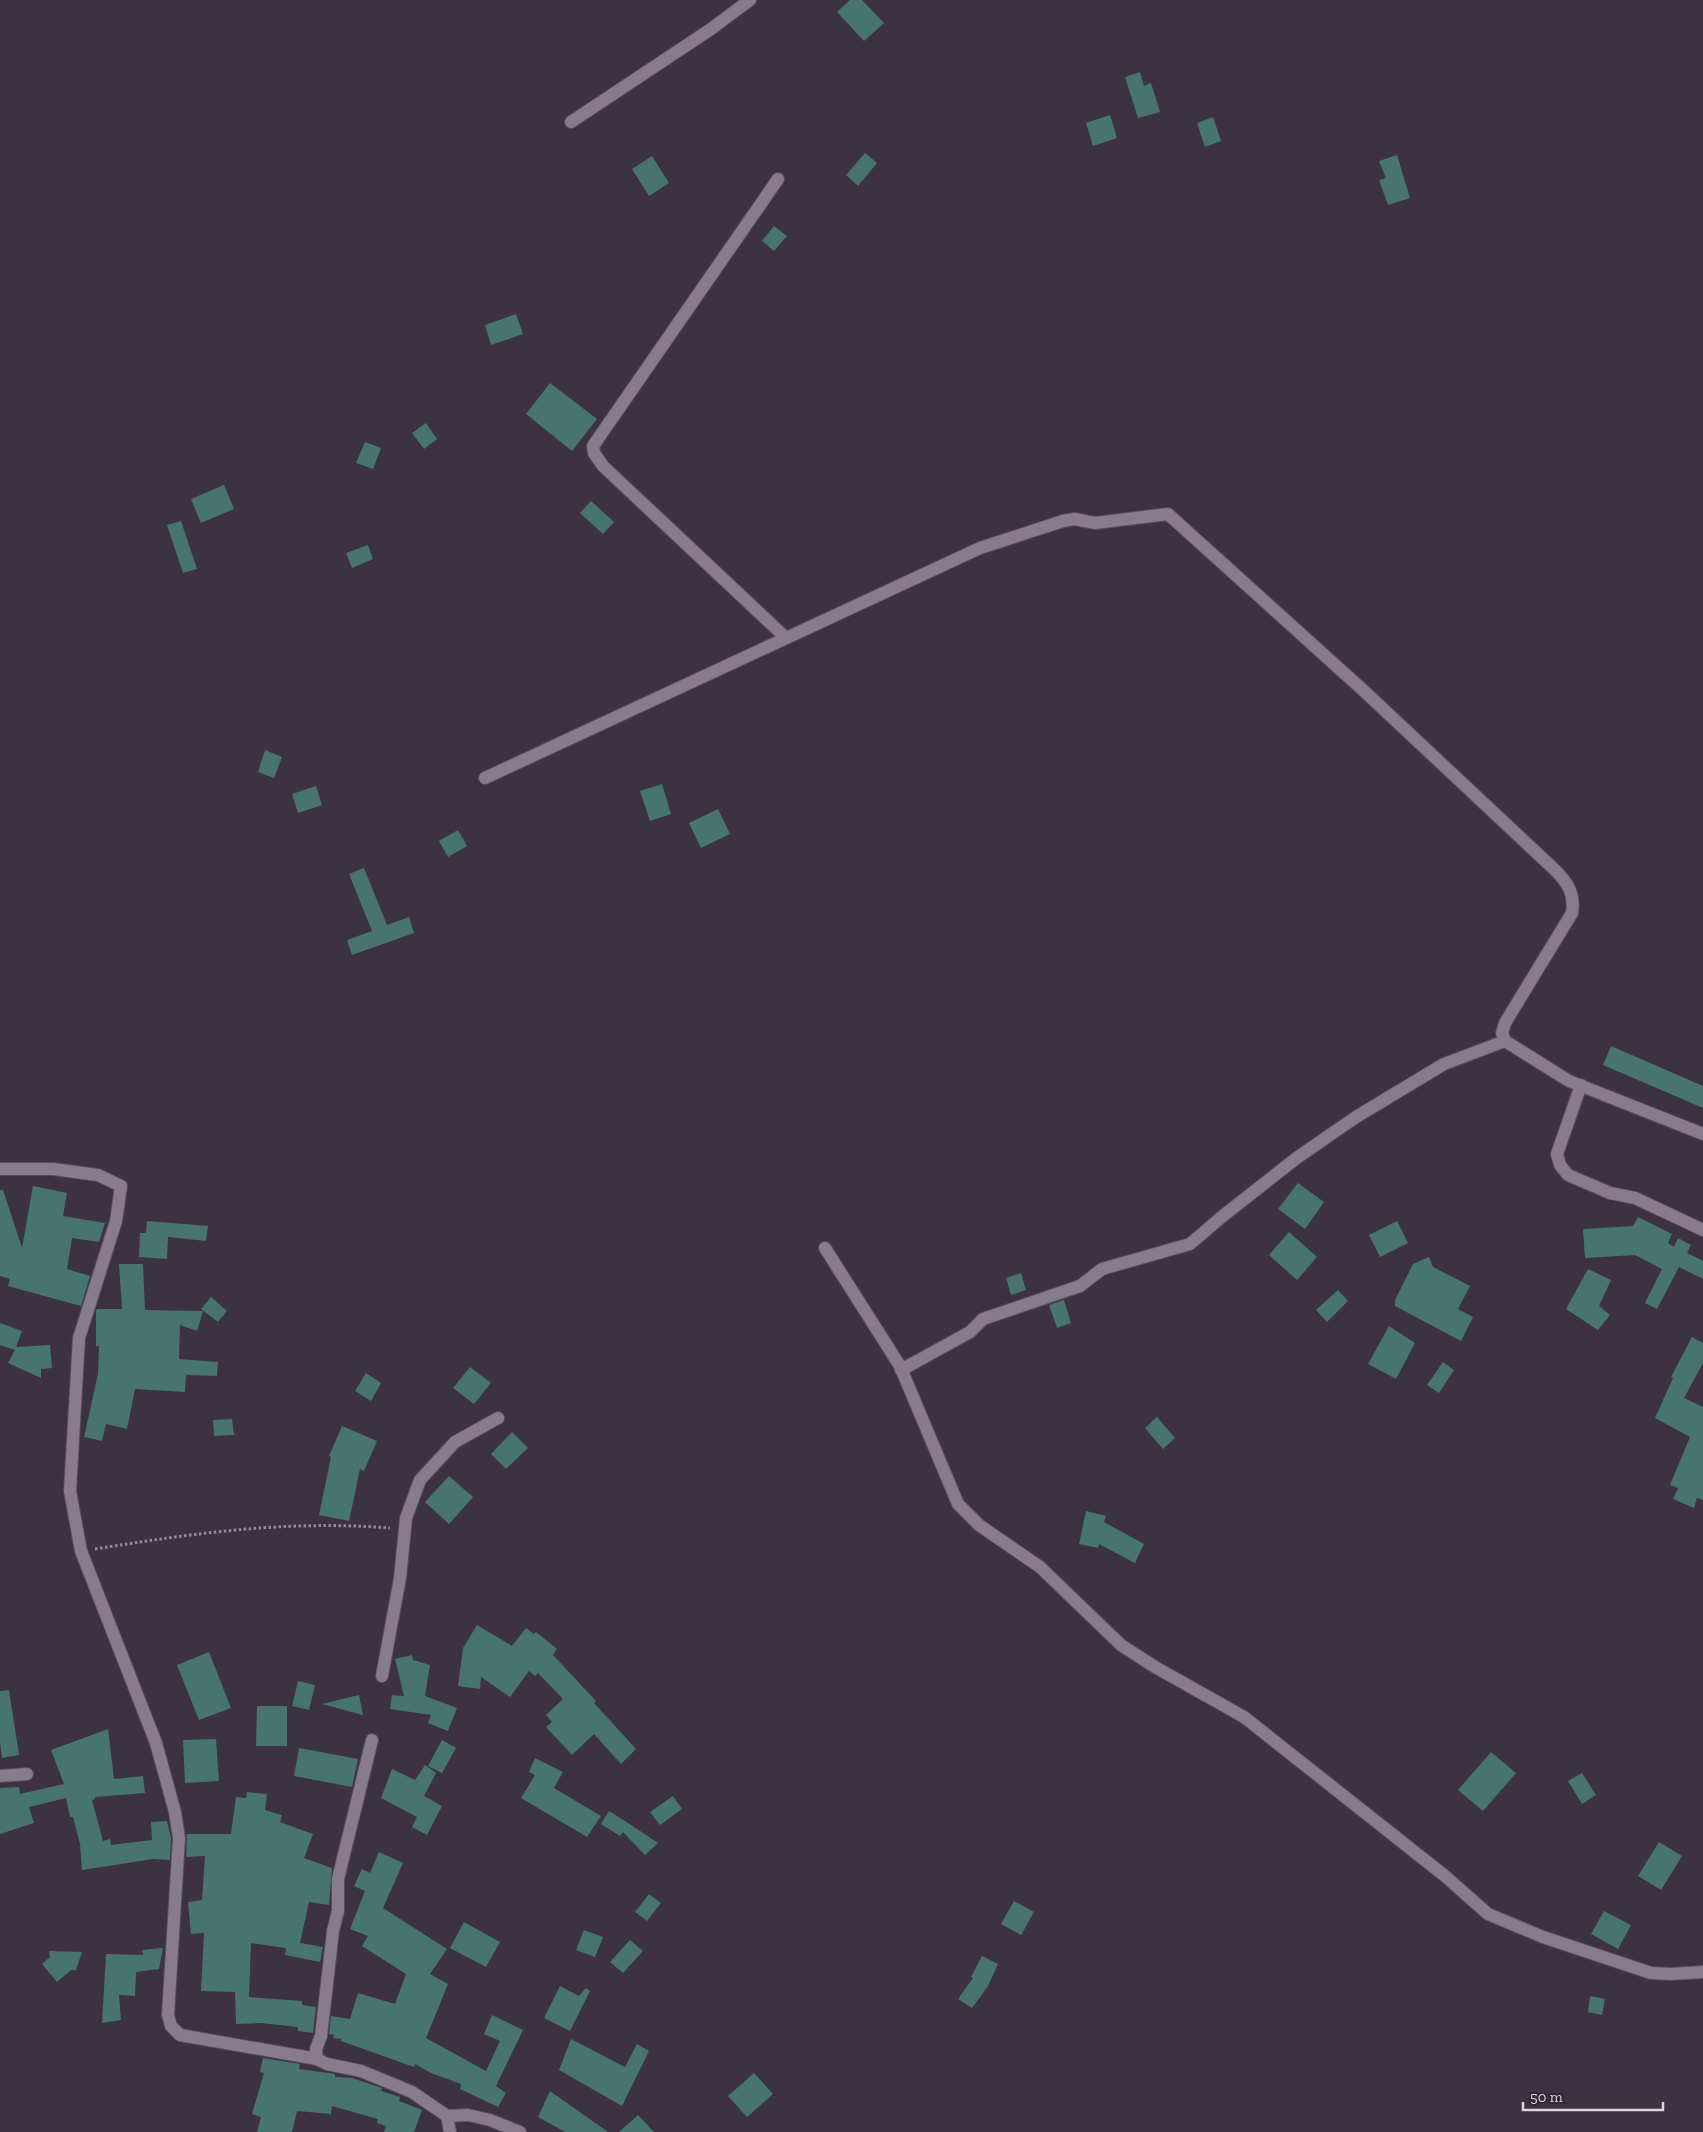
<svg xmlns="http://www.w3.org/2000/svg" width="1703" height="2132" font-family="'Zilla Slab',serif">
<style>
.building{fill:#47756e}
.lines{fill:none;stroke-linecap:round;stroke-linejoin:round}
.minor-casing{stroke:#574e5a;stroke-width:14}
.path{stroke:#948b96;stroke-width:3;stroke-dasharray:2.5 2.5;stroke-linecap:butt}
.minor{stroke:#887b8b;stroke-width:12}
</style>
<rect width="100%" height="100%" fill="#3d3240"/>
<g class="building">
<path d="M 850,0 L 862,0 L 884,23 L 864,41 L 837,12 Z"/>
<path d="M 1140,72 L 1144,86 L 1151,83 L 1160,112 L 1138,118 L 1125,77 Z"/>
<path d="M 1110,115 L 1117,138 L 1093,146 L 1086,123 Z"/>
<path d="M 1213,117 L 1221,141 L 1205,147 L 1197,123 Z"/>
<path d="M 865,153 L 877,163 L 858,186 L 846,175 Z"/>
<path d="M 1397,155 L 1410,198 L 1388,205 L 1379,180 L 1386,178 L 1379,161 Z"/>
<path d="M 652,156 L 669,183 L 649,196 L 632,169 Z"/>
<path d="M 774,226 L 787,236 L 774,251 L 762,241 Z"/>
<path d="M 516,314 L 523,334 L 491,345 L 485,325 Z"/>
<path d="M 550,383 L 597,419 L 572,451 L 526,414 Z"/>
<path d="M 426,423 L 437,439 L 424,449 L 412,433 Z"/>
<path d="M 365,442 L 381,448 L 373,469 L 356,463 Z"/>
<path d="M 224,485 L 234,509 L 201,523 L 191,499 Z"/>
<path d="M 591,501 L 614,522 L 603,534 L 580,513 Z"/>
<path d="M 181,521 L 197,569 L 183,573 L 167,525 Z"/>
<path d="M 368,545 L 373,559 L 352,568 L 346,553 Z"/>
<path d="M 265,750 L 282,757 L 274,778 L 258,772 Z"/>
<path d="M 662,784 L 671,814 L 650,821 L 640,791 Z"/>
<path d="M 316,786 L 322,805 L 298,813 L 292,794 Z"/>
<path d="M 718,809 L 730,834 L 701,848 L 689,823 Z"/>
<path d="M 458,830 L 467,846 L 448,857 L 439,841 Z"/>
<path d="M 364,868 L 387,925 L 409,917 L 414,933 L 352,955 L 347,940 L 372,931 L 349,874 Z"/>
<path d="M 1611,1046 L 1703,1086 L 1703,1108 L 1603,1065 Z"/>
<path d="M 1298,1183 L 1324,1202 L 1305,1229 L 1278,1209 Z"/>
<path d="M 33,1186 L 67,1193 L 63,1216 L 105,1223 L 99,1242 L 72,1238 L 67,1269 L 90,1276 L 81,1306 L 8,1286 L 10,1279 L 0,1276 L 0,1190 L 3,1190 L 22,1248 Z"/>
<path d="M 1638,1217 L 1672,1234 L 1668,1243 L 1674,1247 L 1678,1238 L 1691,1245 L 1687,1253 L 1703,1261 L 1703,1279 L 1679,1267 L 1657,1309 L 1645,1303 L 1662,1269 L 1635,1255 L 1585,1258 L 1583,1229 L 1633,1226 Z"/>
<path d="M 147,1221 L 208,1226 L 206,1241 L 168,1237 L 167,1259 L 139,1257 L 140,1233 L 146,1233 Z"/>
<path d="M 1397,1221 L 1408,1243 L 1380,1257 L 1369,1235 Z"/>
<path d="M 1289,1232 L 1317,1257 L 1297,1280 L 1269,1255 Z"/>
<path d="M 1429,1257 L 1433,1267 L 1470,1286 L 1458,1309 L 1473,1317 L 1461,1341 L 1395,1306 L 1395,1300 L 1413,1264 Z"/>
<path d="M 119,1264 L 143,1264 L 145,1310 L 203,1311 L 197,1331 L 180,1325 L 179,1359 L 218,1362 L 217,1376 L 186,1375 L 185,1392 L 135,1389 L 127,1429 L 106,1424 L 102,1441 L 84,1437 L 98,1374 L 99,1346 L 96,1346 L 96,1311 L 97,1309 L 122,1309 Z"/>
<path d="M 1588,1269 L 1611,1280 L 1599,1306 L 1610,1315 L 1598,1330 L 1566,1309 Z"/>
<path d="M 1021,1273 L 1026,1290 L 1011,1295 L 1006,1278 Z"/>
<path d="M 1338,1290 L 1348,1301 L 1327,1322 L 1316,1310 Z"/>
<path d="M 211,1297 L 227,1311 L 218,1322 L 201,1309 Z"/>
<path d="M 1064,1300 L 1071,1323 L 1057,1328 L 1049,1305 Z"/>
<path d="M 0,1323 L 22,1331 L 15,1350 L 16,1347 L 50,1345 L 52,1368 L 41,1369 L 41,1378 L 8,1363 L 15,1350 L 0,1345 Z"/>
<path d="M 1389,1326 L 1415,1343 L 1396,1379 L 1368,1364 Z"/>
<path d="M 1692,1337 L 1703,1343 L 1703,1363 L 1684,1398 L 1703,1407 L 1703,1500 L 1697,1498 L 1694,1508 L 1673,1499 L 1678,1488 L 1670,1485 L 1690,1437 L 1655,1418 L 1673,1378 L 1671,1377 Z"/>
<path d="M 1443,1362 L 1454,1370 L 1439,1393 L 1427,1385 Z"/>
<path d="M 470,1367 L 491,1383 L 474,1404 L 453,1388 Z"/>
<path d="M 366,1373 L 381,1383 L 371,1401 L 355,1391 Z"/>
<path d="M 1157,1417 L 1175,1438 L 1163,1449 L 1145,1428 Z"/>
<path d="M 232,1419 L 234,1435 L 214,1436 L 213,1420 Z"/>
<path d="M 342,1426 L 377,1441 L 364,1471 L 360,1469 L 349,1521 L 319,1515 L 331,1457 L 329,1456 Z"/>
<path d="M 512,1432 L 528,1448 L 506,1469 L 491,1454 Z"/>
<path d="M 449,1476 L 473,1497 L 449,1524 L 425,1502 Z"/>
<path d="M 1086,1511 L 1106,1516 L 1104,1522 L 1144,1544 L 1135,1563 L 1099,1544 L 1098,1548 L 1079,1544 Z"/>
<path d="M 477,1625 L 512,1646 L 526,1628 L 534,1634 L 536,1632 L 557,1649 L 553,1655 L 596,1701 L 594,1703 L 636,1749 L 621,1764 L 594,1734 L 572,1755 L 546,1727 L 552,1722 L 546,1715 L 563,1699 L 538,1673 L 535,1676 L 529,1671 L 510,1697 L 481,1677 L 480,1689 L 458,1686 L 463,1648 Z"/>
<path d="M 209,1652 L 231,1708 L 199,1720 L 177,1665 Z"/>
<path d="M 412,1655 L 413,1660 L 430,1665 L 425,1696 L 457,1708 L 448,1731 L 428,1723 L 431,1715 L 390,1709 L 392,1695 L 404,1696 L 395,1659 Z"/>
<path d="M 298,1681 L 315,1685 L 309,1710 L 292,1706 Z"/>
<path d="M 9,1690 L 19,1755 L 2,1758 L 0,1742 L 0,1691 Z"/>
<path d="M 359,1695 L 363,1715 L 322,1704 Z"/>
<path d="M 257,1706 L 287,1706 L 287,1746 L 256,1746 Z"/>
<path d="M 108,1729 L 114,1779 L 143,1776 L 145,1793 L 95,1797 L 95,1799 L 92,1800 L 103,1841 L 110,1839 L 111,1845 L 152,1840 L 151,1822 L 167,1821 L 171,1838 L 170,1860 L 153,1859 L 82,1870 L 80,1844 L 73,1817 L 70,1817 L 66,1798 L 29,1807 L 34,1823 L 0,1834 L 0,1788 L 19,1787 L 20,1794 L 64,1784 L 51,1750 Z"/>
<path d="M 216,1739 L 219,1781 L 185,1783 L 183,1740 Z"/>
<path d="M 442,1740 L 456,1748 L 442,1773 L 428,1766 Z"/>
<path d="M 299,1748 L 358,1759 L 352,1787 L 294,1776 Z"/>
<path d="M 1491,1752 L 1516,1773 L 1483,1811 L 1458,1790 Z"/>
<path d="M 535,1758 L 563,1772 L 554,1788 L 601,1816 L 587,1837 L 521,1798 L 535,1775 L 529,1772 Z"/>
<path d="M 425,1765 L 436,1773 L 424,1796 L 442,1806 L 427,1835 L 412,1827 L 417,1817 L 381,1798 L 392,1769 L 415,1780 Z"/>
<path d="M 1582,1773 L 1596,1795 L 1582,1804 L 1568,1781 Z"/>
<path d="M 247,1792 L 267,1794 L 265,1810 L 282,1815 L 280,1822 L 313,1834 L 304,1858 L 332,1868 L 329,1905 L 309,1902 L 300,1943 L 323,1947 L 320,1962 L 285,1955 L 286,1948 L 251,1943 L 249,1997 L 302,2001 L 302,2005 L 316,2007 L 313,2033 L 298,2031 L 298,2027 L 261,2023 L 236,2024 L 235,1992 L 201,1991 L 204,1933 L 191,1934 L 188,1902 L 202,1900 L 205,1856 L 186,1857 L 187,1834 L 231,1834 L 236,1797 L 246,1798 Z"/>
<path d="M 673,1796 L 682,1809 L 660,1825 L 650,1812 Z"/>
<path d="M 609,1811 L 628,1823 L 658,1843 L 645,1855 L 623,1832 L 620,1836 L 601,1824 Z"/>
<path d="M 1659,1842 L 1682,1856 L 1661,1890 L 1638,1876 Z"/>
<path d="M 379,1852 L 403,1863 L 383,1908 L 447,1949 L 430,1974 L 448,1984 L 426,2038 L 486,2071 L 500,2041 L 484,2034 L 492,2015 L 523,2030 L 496,2086 L 506,2093 L 498,2107 L 460,2089 L 461,2084 L 431,2073 L 415,2064 L 414,2067 L 341,2041 L 341,2039 L 333,2038 L 334,2035 L 329,2034 L 331,2016 L 350,2019 L 358,1993 L 395,2004 L 406,1974 L 362,1946 L 368,1936 L 350,1929 L 365,1891 L 354,1886 L 362,1869 L 370,1873 Z"/>
<path d="M 649,1894 L 661,1903 L 647,1921 L 635,1912 Z"/>
<path d="M 1014,1901 L 1034,1912 L 1021,1935 L 1001,1924 Z"/>
<path d="M 1604,1911 L 1631,1925 L 1618,1949 L 1591,1934 Z"/>
<path d="M 464,1922 L 500,1942 L 486,1967 L 450,1948 Z"/>
<path d="M 584,1930 L 603,1937 L 595,1957 L 576,1950 Z"/>
<path d="M 630,1940 L 643,1951 L 623,1973 L 610,1962 Z"/>
<path d="M 163,1948 L 159,1969 L 136,1972 L 135,1996 L 119,1995 L 121,2020 L 102,2023 L 106,1954 L 143,1955 L 142,1950 Z"/>
<path d="M 49,1951 L 82,1952 L 76,1970 L 71,1970 L 57,1982 L 42,1964 L 50,1957 Z"/>
<path d="M 982,1956 L 998,1964 L 988,1986 L 972,2008 L 958,1999 L 973,1978 L 971,1977 Z"/>
<path d="M 560,1986 L 579,1996 L 586,1988 L 590,1991 L 570,2031 L 544,2018 Z"/>
<path d="M 1590,1996 L 1605,1999 L 1602,2015 L 1588,2012 Z"/>
<path d="M 571,2039 L 625,2067 L 637,2044 L 649,2051 L 622,2106 L 559,2070 Z"/>
<path d="M 263,2058 L 300,2064 L 299,2069 L 335,2074 L 335,2077 L 352,2078 L 382,2088 L 381,2091 L 400,2097 L 399,2101 L 422,2110 L 414,2132 L 384,2132 L 386,2126 L 377,2123 L 378,2119 L 332,2106 L 331,2114 L 297,2111 L 292,2132 L 257,2132 L 261,2117 L 252,2114 L 264,2073 L 260,2072 Z"/>
<path d="M 754,2073 L 773,2094 L 747,2117 L 728,2096 Z"/>
<path d="M 550,2091 L 608,2132 L 565,2132 L 538,2117 Z"/>
<path d="M 638,2115 L 654,2132 L 619,2132 Z"/>
</g>
<g class="lines">
<g class="minor-casing">
<g id="minor">
<path d="M 571,122 L 711,29 L 750,0"/>
<path d="M 778,179 L 593,446 L 594,453 L 603,466 L 785,637"/>
<path d="M 485,778 L 980,548 L 1063,521 L 1074,519 L 1095,523 L 1168,514 L 1364,691 L 1555,870 C 1568,883 1575,894 1572,913 L 1505,1023 L 1502,1033 L 1505,1041 L 1569,1081 L 1703,1134"/>
<path d="M 1581,1085 L 1557,1154 L 1560,1165 L 1568,1175 L 1610,1193 L 1635,1198 L 1703,1230"/>
<path d="M 0,1169 L 53,1169 L 98,1175 L 121,1186 L 116,1221 L 79,1338 L 70,1491 L 81,1551 L 156,1743 L 175,1812 L 179,1838 L 168,2015 L 171,2026 L 180,2035 L 317,2059"/>
<path d="M 825,1248 L 900,1366 L 958,1504 L 979,1525 L 1040,1567 L 1121,1645 L 1155,1667 L 1244,1717 L 1445,1876 L 1488,1914 L 1543,1937 L 1651,1973 L 1670,1974 L 1703,1972"/>
<path d="M 901,1370 L 970,1332 L 983,1319 L 1080,1286 L 1102,1269 L 1190,1244 L 1224,1215 L 1298,1157 L 1356,1117 L 1444,1064 L 1505,1041"/>
<path d="M 382,1676 L 400,1578 L 406,1518 L 420,1480 L 455,1442 L 498,1418"/>
<path d="M 372,1740 L 338,1879 L 338,1911 L 333,1931 L 321,2036 L 316,2049 L 317,2059 L 327,2064 L 361,2071 L 412,2092 L 447,2116 L 468,2115 L 490,2120 L 520,2132"/>
<path d="M 0,1776 L 27,1774"/>
<path d="M 447,2116 L 450,2132"/>
</g>
</g>
<path class="path" d="M 95,1549 C 195,1533 287,1520 390,1528"/>
<use href="#minor" class="minor"/>
</g>
<path d="M1523 2102v8h140v-8" fill="none" stroke="#dcd5de" stroke-width="2.5"/>
<text x="1530" y="2102" font-size="15" fill="#dcd5de" stroke="#322835" stroke-width="4" paint-order="stroke">50 m</text>
</svg>
